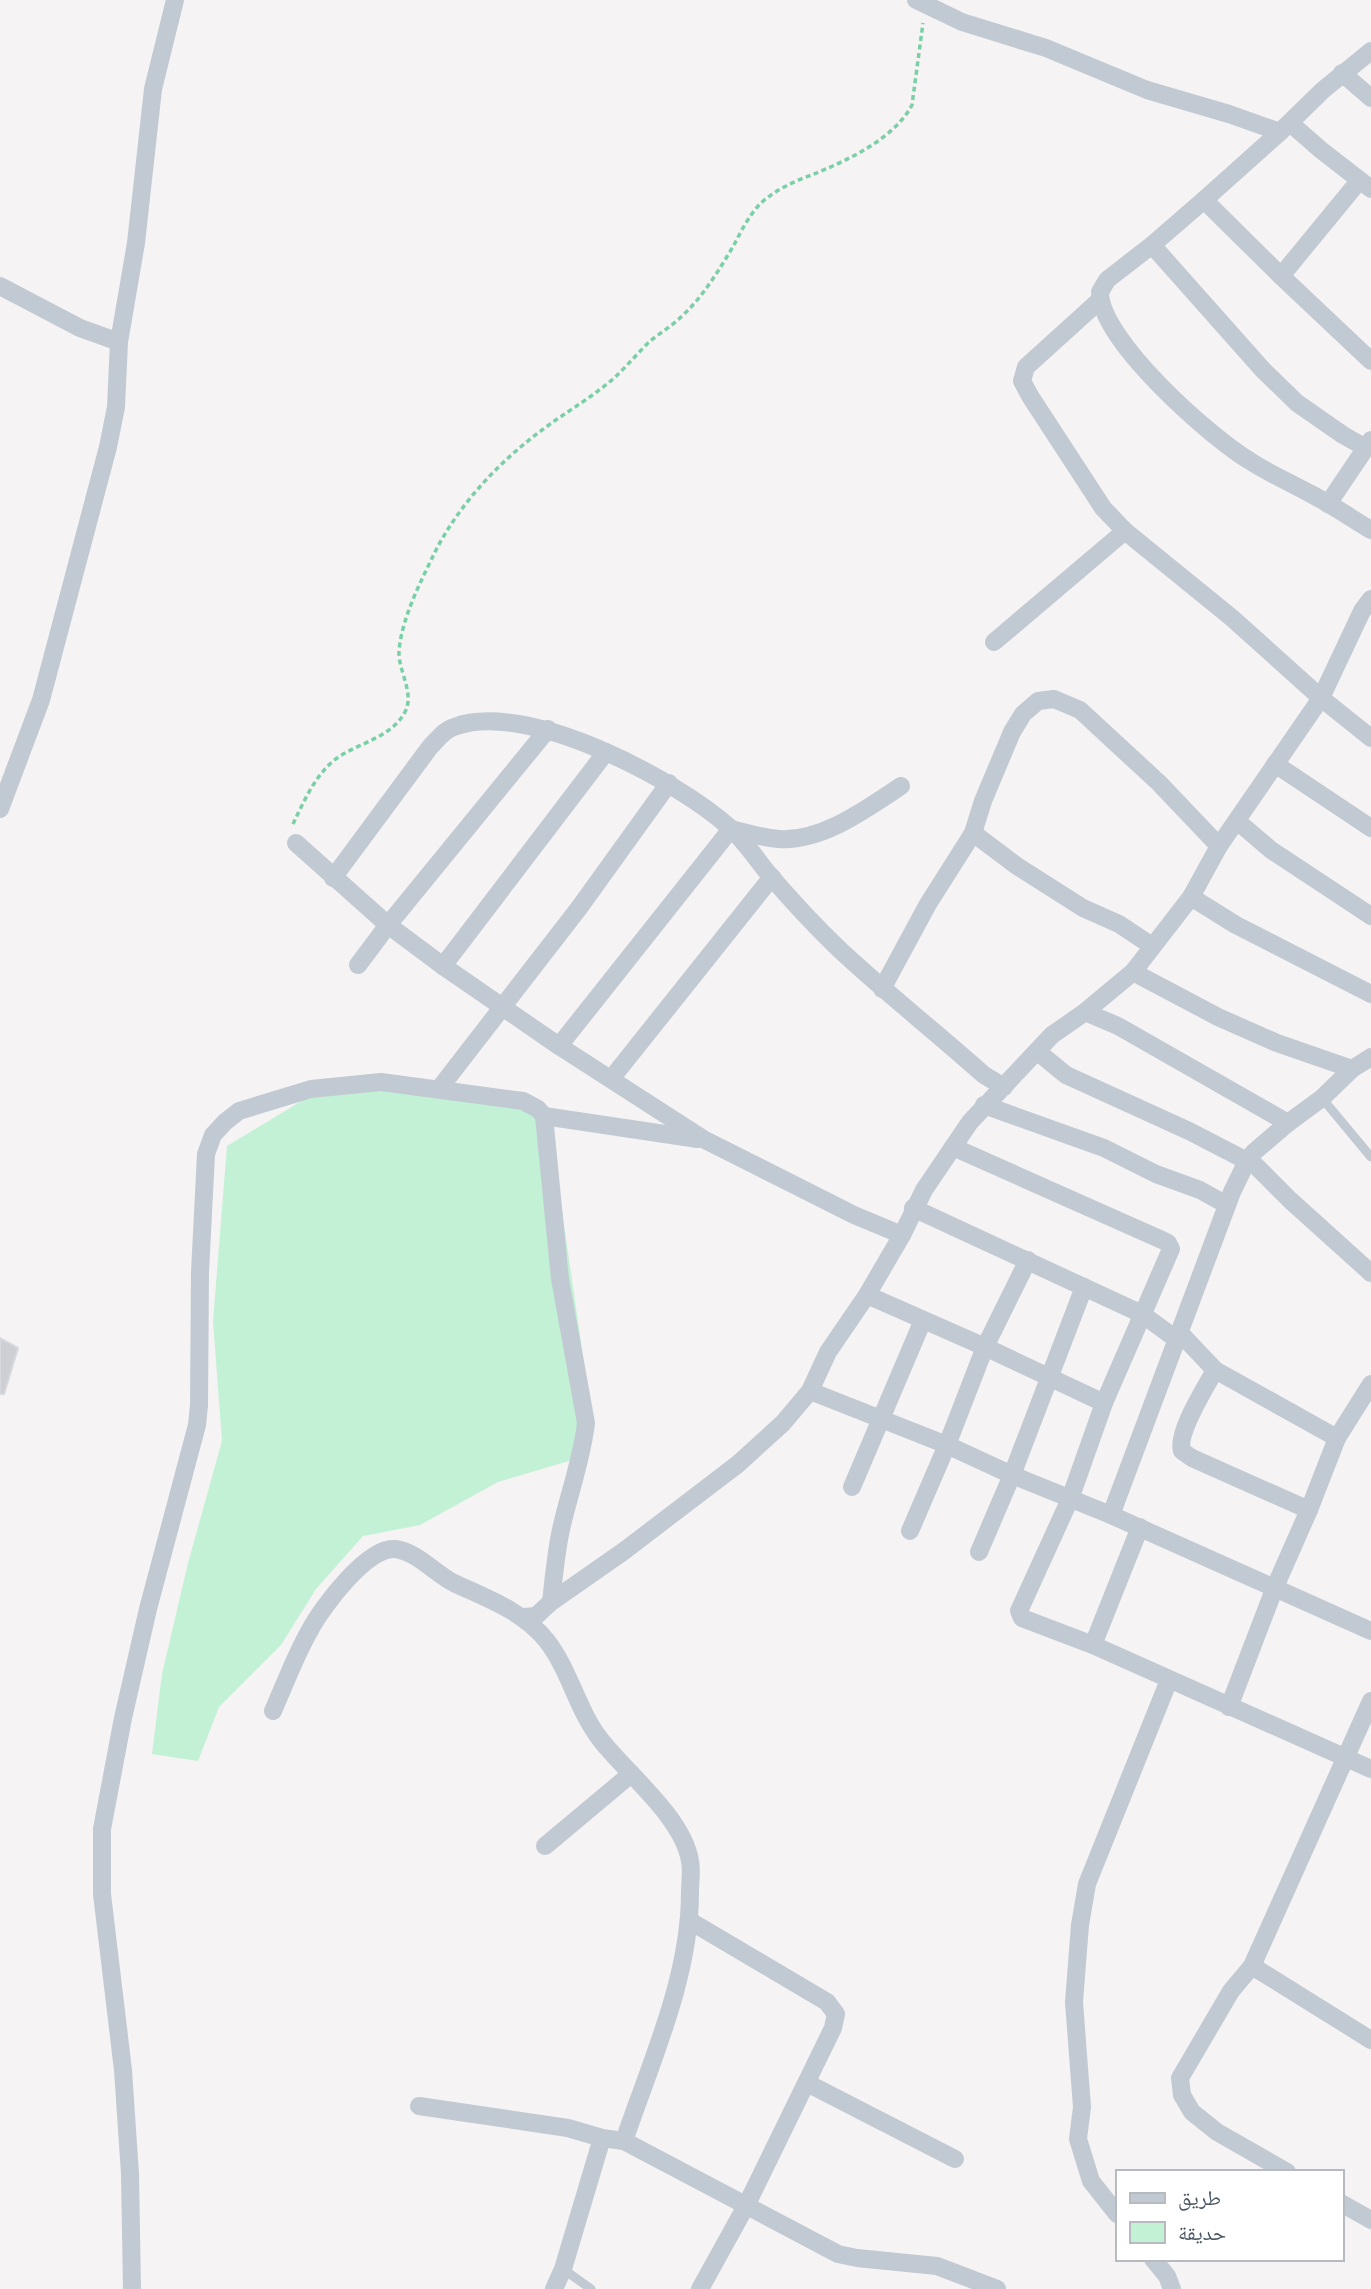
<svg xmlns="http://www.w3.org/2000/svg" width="1371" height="2289" font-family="'Noto Sans','Noto Naskh Arabic',sans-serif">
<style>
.green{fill:#c3f1d5}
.building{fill:#cdcfd5;stroke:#d7d9de;stroke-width:2}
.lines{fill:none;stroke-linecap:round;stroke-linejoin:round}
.path{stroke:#7ad0a6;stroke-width:3.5;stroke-dasharray:5 3.5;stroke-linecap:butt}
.service{stroke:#c1cad2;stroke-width:9}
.minor{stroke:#c1cad2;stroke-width:18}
</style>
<rect width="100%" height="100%" fill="#f5f3f3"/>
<path class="green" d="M 363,1085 L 466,1095 L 535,1112 L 551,1135 L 593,1425 L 579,1458 L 498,1482 L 420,1525 L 363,1536 L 316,1589 L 281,1645 L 219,1707 L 198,1761 L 152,1754 L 162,1674 L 188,1563 L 222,1441 L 213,1321 L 227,1146 L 303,1100 Z"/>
<path class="building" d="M 0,1338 L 18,1348 L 4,1394 L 0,1394 Z"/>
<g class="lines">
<path class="path" d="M 293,824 C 303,803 314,778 332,762 C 354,743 390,740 405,712 C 415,693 398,671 399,651 C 402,617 421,581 435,552 C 460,503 499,462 542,430 C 563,414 586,401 607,384 C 622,372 634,357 648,343 C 658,334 671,327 681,317 C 703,297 719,270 734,245 C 741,231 749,216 759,205 C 774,190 795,181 814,174 C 848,160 894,139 912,105 L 923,23"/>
<g class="service">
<path d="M 1322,1098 L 1371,1157"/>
<path d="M 563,2269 L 591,2289"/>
</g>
<g class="minor">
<path d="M 916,0 L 962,22 L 1046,48 L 1147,90 L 1229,114 L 1280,132"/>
<path d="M 1371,51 L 1323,90 L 1280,132 L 1204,200 L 1152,245 L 1107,280 L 1100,292 C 1100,340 1210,437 1250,461 C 1270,474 1291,483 1311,494 C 1332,505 1351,518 1371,530"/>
<path d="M 1342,73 L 1371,98"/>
<path d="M 1290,123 L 1321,150 L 1371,189"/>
<path d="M 1204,200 L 1281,276 L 1371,361"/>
<path d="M 1152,245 L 1263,370 L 1297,403 L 1343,435 L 1366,448"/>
<path d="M 1281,276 L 1359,181"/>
<path d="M 0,286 L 80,328 L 119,342"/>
<path d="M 1100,300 L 1026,367 L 1022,381 L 1030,396 L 1103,508 L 1125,531 L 1232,618 L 1321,698 L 1371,738"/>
<path d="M 1328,504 L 1371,440"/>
<path d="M 994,642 L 1125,531"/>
<path d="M 1275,764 L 1371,828"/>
<path d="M 0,809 L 41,700 L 108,447 L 116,407 L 119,342 L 136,243 L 153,89 L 175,0"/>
<path d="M 1237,821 L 1271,850 L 1371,916"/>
<path d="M 973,833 L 1017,866 L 1083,908 L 1119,924 L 1152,946"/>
<path d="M 296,843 L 388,925 L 443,966 L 559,1046 L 705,1140 L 854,1215 L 902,1235"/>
<path d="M 333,878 L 430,747 C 437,740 444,730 454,727 C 525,699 677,780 729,827 C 744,840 755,857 767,872 C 790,899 814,925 839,949 C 886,993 936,1032 984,1075 L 1004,1087"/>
<path d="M 1191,897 L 1236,925 L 1371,994"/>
<path d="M 358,965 L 388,925 L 548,729"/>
<path d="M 443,966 L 606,752"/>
<path d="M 1133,972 L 1218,1017 L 1277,1043 L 1352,1069"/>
<path d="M 882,989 L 928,904 L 973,833 L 983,801 L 1012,732 L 1023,714 L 1038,701 L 1054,699 L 1080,710 L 1159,783 L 1219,846"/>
<path d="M 1085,1012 L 1118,1026 L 1288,1123"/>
<path d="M 559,1046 L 731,829 C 747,833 763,838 779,839 C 822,842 866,809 901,786"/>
<path d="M 1038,1052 L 1066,1075 L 1189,1131 L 1247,1161"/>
<path d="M 611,1079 L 772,877"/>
<path d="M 439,1089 L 579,908 L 669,783"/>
<path d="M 984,1105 L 1104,1148 L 1156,1174 L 1200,1190 L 1227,1205"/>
<path d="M 544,1116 L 698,1139"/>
<path d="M 953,1147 L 1162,1240 L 1168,1243 L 1171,1249 L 1104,1403 L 1070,1499 L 1019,1611 L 1022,1618 L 1093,1645 L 1371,1769"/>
<path d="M 1250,1160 L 1290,1200 L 1371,1273"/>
<path d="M 913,1208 L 1142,1314 L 1176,1339"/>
<path d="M 867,1295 L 985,1347 L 1104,1403"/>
<path d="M 1180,1333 L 1215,1370 L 1337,1438 L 1309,1510 L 1275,1587 L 1229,1707"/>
<path d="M 1215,1370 C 1206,1387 1176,1433 1182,1451 L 1192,1458 L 1309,1510"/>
<path d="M 810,1391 L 947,1445 L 1012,1475 L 1111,1515 L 1371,1631"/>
<path d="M 1337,1438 L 1371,1384"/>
<path d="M 852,1487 L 923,1320"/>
<path d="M 1111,1515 L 1232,1192 L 1247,1161 L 1254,1152 L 1288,1123 L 1322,1098 L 1352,1069 L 1371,1057"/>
<path d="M 910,1531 L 947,1445 L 985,1347 L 1028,1260"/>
<path d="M 979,1552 L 1012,1475 L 1084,1287"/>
<path d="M 524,1617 L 536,1616 L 551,1602 L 624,1551 L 738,1464 L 783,1423 L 810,1391 L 828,1352 L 867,1295 L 902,1235 L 924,1190 L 970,1122 L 1052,1035 L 1085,1012 L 1133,972 L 1191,897 L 1219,846 L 1321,698 L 1362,611 L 1371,599"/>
<path d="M 1093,1645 L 1140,1527"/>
<path d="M 273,1711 C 285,1684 295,1656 310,1630 C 322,1607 368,1546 395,1549 C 418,1552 434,1573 454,1583 C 488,1599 523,1611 547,1641 C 570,1671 577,1709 600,1739 C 626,1773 683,1817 690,1861 C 692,1871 690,1882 690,1892 C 690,1978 651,2061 624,2141"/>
<path d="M 545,1846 L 631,1774"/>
<path d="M 690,1921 L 827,2002 L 836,2014 L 833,2028 L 747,2204 L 700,2289"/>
<path d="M 1252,1966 L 1371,1701"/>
<path d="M 807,2083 L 955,2159"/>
<path d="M 419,2106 L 568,2128 L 602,2138 L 624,2141 L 838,2254 L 857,2258 L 937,2266 L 997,2289"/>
<path d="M 1287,2172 L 1217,2132 L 1192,2112 L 1182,2095 L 1180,2078 L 1231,1991 L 1252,1966 L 1371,2040"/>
<path d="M 1341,2203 L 1371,2220"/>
<path d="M 1117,2214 L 1091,2181 L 1078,2139 L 1082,2107 L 1074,2002 L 1080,1925 L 1087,1884 L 1169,1680"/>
<path d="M 1153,2259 L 1167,2276 L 1172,2289"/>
<path d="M 132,2289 L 130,2174 L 123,2070 L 102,1894 L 102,1829 L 123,1718 L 148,1609 L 197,1425 L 199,1405 L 200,1272 L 206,1154 L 213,1135 L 225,1122 L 239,1111 L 311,1089 L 381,1082 L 523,1101 L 538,1109 L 544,1116 L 560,1279 L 586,1423 C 582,1458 570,1491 562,1525 C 556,1550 554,1576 551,1602"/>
<path d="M 554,2289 L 563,2269 L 602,2138"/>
</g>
</g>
<rect x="1116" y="2170" width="228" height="91" fill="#ffffff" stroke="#b7bbc0" stroke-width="2"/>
<rect x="1130" y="2193" width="35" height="10" fill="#c1cad2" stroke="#b7bbc0" stroke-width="2"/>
<text x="1178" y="2205" font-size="21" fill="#4a5661">طريق</text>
<rect x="1130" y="2222" width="35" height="21" fill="#c3f1d5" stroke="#b7bbc0" stroke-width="2"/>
<text x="1178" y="2240" font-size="21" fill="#4a5661">حديقة</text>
</svg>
